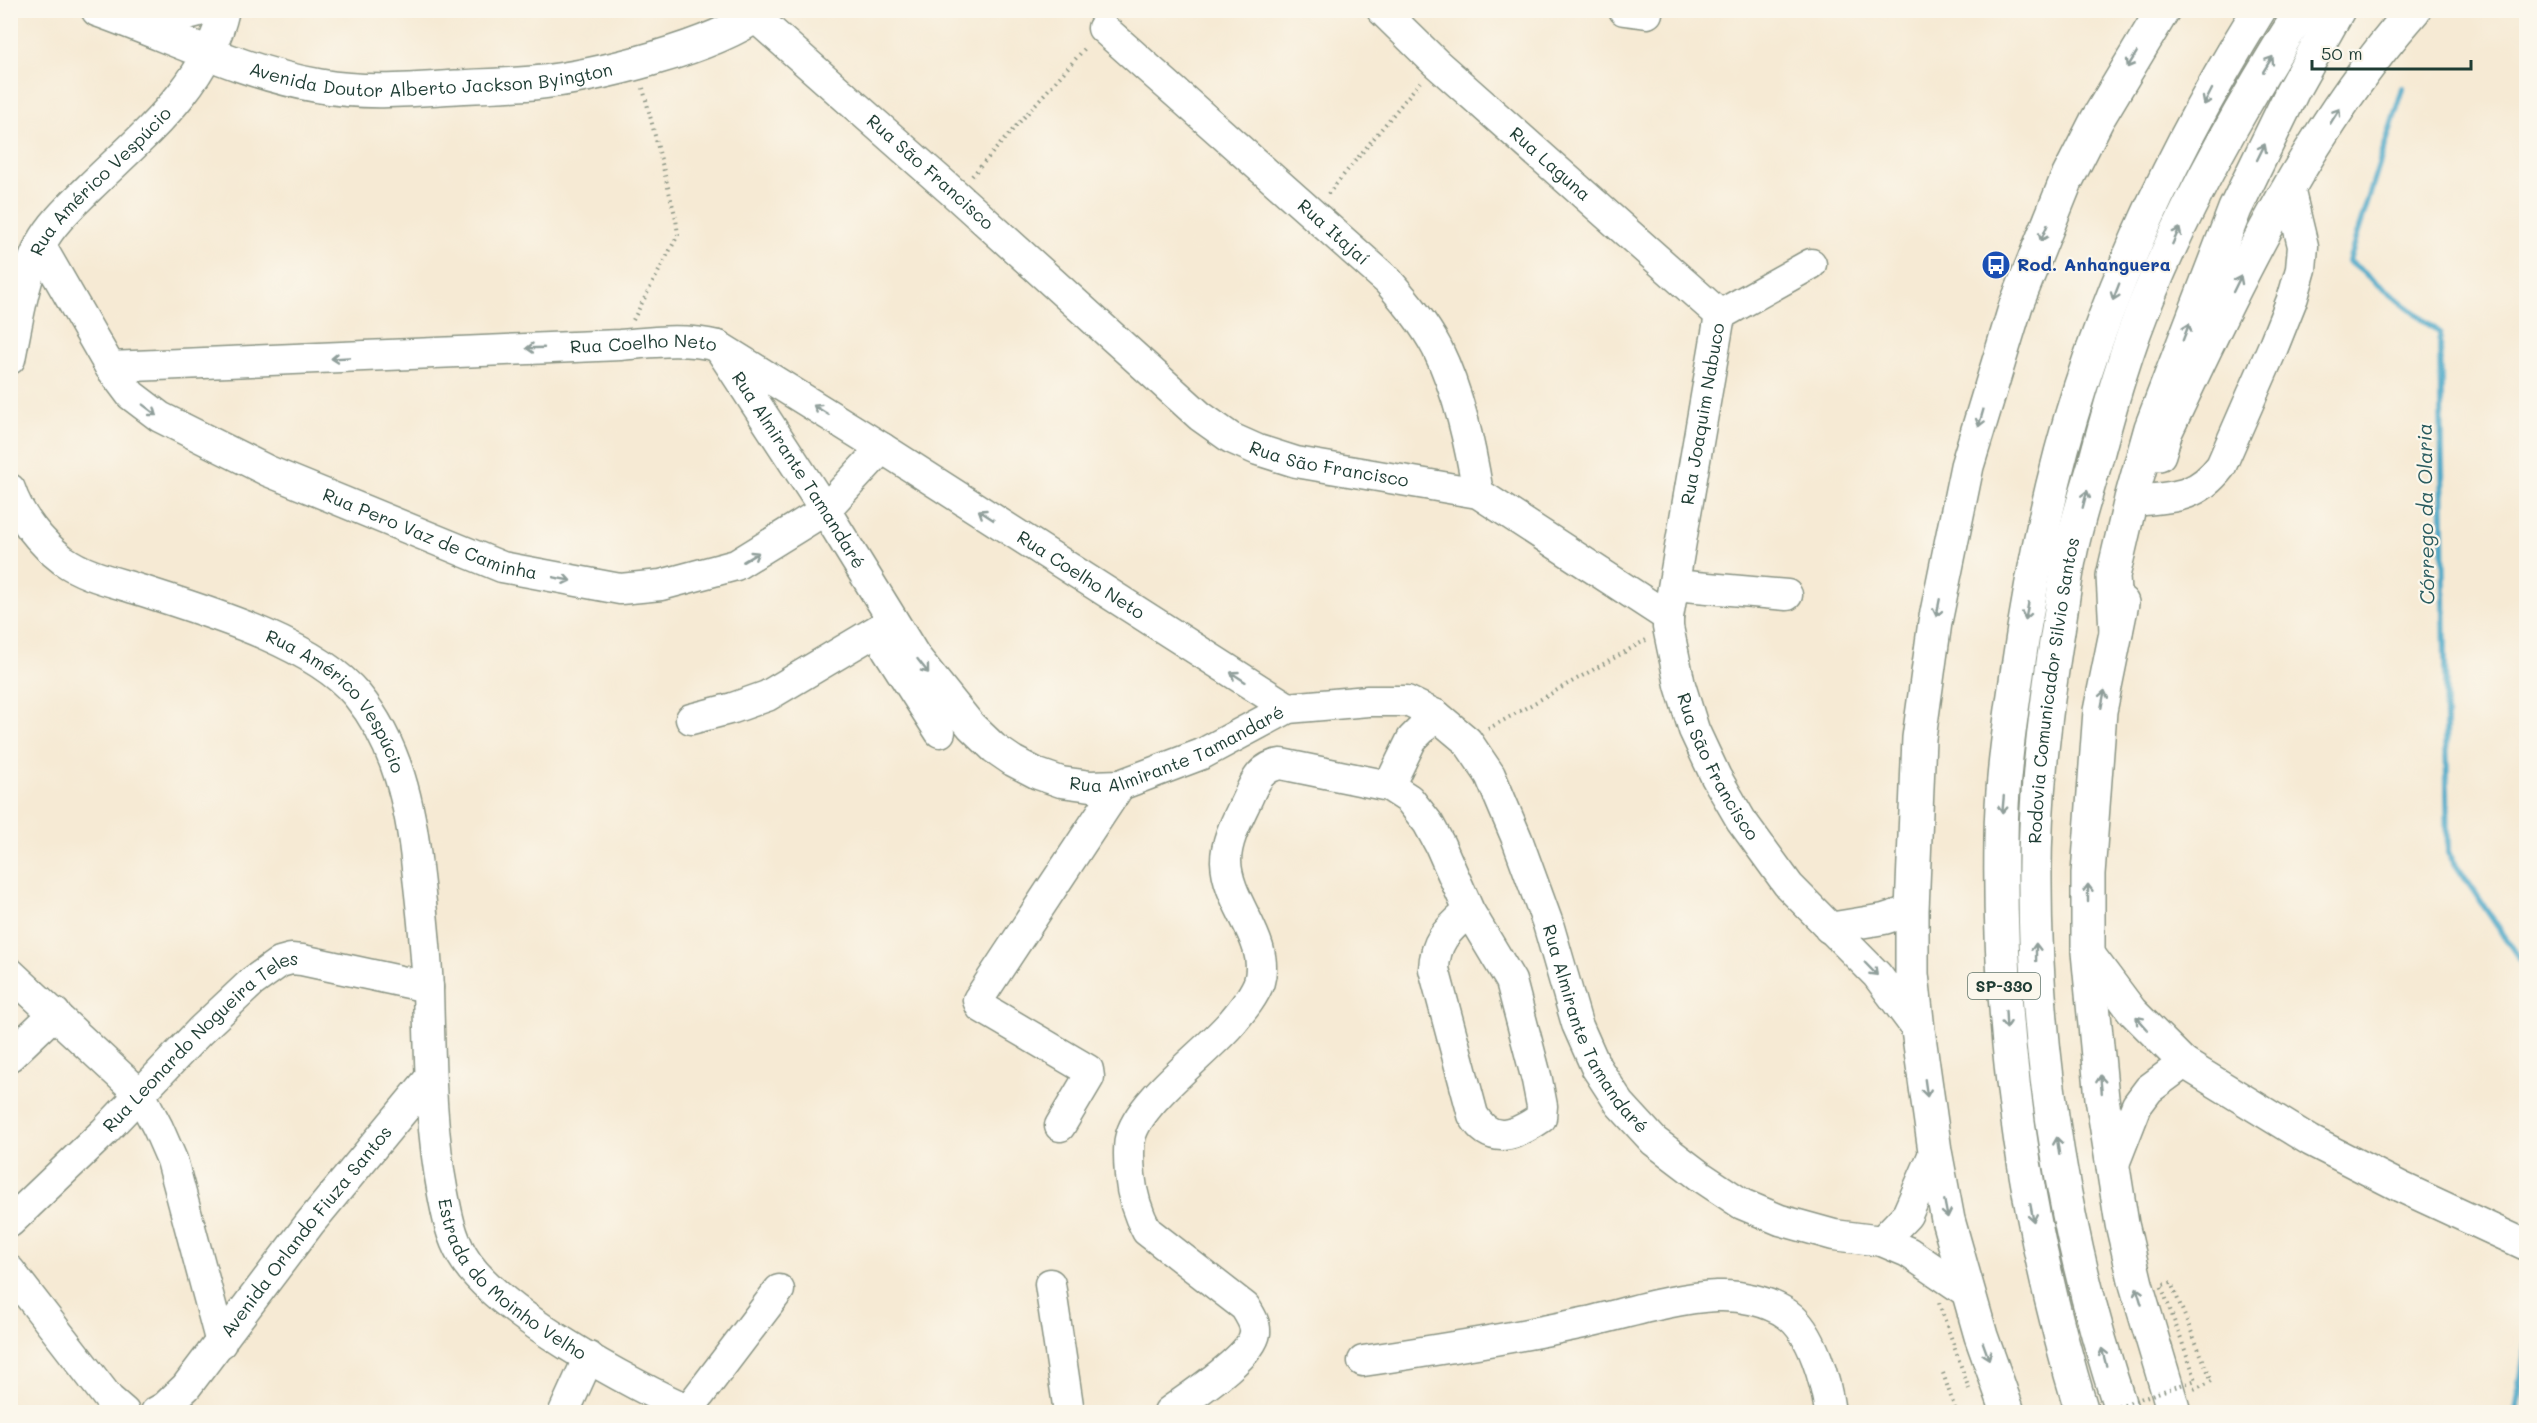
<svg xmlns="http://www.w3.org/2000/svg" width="2537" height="1423" font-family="Mali,sans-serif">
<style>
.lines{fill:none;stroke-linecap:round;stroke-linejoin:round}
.stream{stroke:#48a7c7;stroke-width:6}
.minor-casing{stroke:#8a9484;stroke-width:33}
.major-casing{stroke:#8a9484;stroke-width:36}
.highway-casing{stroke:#8a9484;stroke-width:36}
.path{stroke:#8a9484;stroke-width:4;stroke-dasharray:1.5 4.5;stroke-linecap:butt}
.minor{stroke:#fff;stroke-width:30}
.major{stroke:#fff;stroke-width:33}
.highway{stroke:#fff;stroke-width:33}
.path-bridge{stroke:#8a9484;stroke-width:4;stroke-dasharray:1.5 4.5;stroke-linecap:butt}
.oneway{stroke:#8f9e9a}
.labels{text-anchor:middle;stroke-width:4.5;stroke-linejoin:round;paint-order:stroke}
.shield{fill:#fbf7ec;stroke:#61756b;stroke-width:1.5}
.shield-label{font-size:16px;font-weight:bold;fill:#1f3d34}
.street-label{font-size:18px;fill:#1f3d34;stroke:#fbf7ec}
.transit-label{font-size:18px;font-weight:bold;fill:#164399;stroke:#fbf7ec;text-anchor:start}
.water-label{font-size:20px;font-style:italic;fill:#2b5d60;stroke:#fbf7ec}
</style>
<rect width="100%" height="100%" fill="#fbf7ec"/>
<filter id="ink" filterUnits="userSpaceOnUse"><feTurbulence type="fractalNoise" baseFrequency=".0167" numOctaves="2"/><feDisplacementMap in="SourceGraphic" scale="12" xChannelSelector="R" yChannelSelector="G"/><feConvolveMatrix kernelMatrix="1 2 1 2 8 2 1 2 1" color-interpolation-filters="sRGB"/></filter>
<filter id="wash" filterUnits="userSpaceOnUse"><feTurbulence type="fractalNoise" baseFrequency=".008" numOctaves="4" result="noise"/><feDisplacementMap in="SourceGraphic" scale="24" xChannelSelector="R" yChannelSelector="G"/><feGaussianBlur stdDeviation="1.35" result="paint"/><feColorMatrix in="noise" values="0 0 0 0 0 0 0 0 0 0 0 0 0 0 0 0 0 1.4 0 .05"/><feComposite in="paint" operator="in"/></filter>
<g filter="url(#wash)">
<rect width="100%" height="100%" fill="#f6ead4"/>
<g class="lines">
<g class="stream">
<path d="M 2403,88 L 2349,261 L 2440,333 L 2448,853 L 2526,968"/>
<path d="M 2516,1412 L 2526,1343"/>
</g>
</g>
</g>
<g filter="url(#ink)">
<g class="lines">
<g class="minor-casing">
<g id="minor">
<path id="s1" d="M 1382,10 L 1436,63 L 1720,315"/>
<path d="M 1624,10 L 1647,13"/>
<path id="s2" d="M 755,17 L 955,194 L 1200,416 L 1231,438 L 1258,450 L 1296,462 L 1478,493 L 1668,617 L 1668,627 L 1680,685 L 1694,730 L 1716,777 L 1741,820 L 1789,886 L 1877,975 L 1918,1030"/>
<path id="s3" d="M 1103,28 L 1388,281 C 1406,302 1424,323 1437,348 C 1459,393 1470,444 1478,493"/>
<path id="s4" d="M 40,245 L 110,367 L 131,395 L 160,417 L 268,471 L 502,567 L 620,589 L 661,585 L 736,565 L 825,510 L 882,448"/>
<path id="s5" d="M 718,346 L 825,510 L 915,656 L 971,726 L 994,748 L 1013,761 L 1038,774 L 1061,782 L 1091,786 L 1120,785 L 1202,754 L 1288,708 L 1368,701 L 1407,701 L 1436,715 L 1467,741 L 1490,775 L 1517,839 L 1548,924 L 1577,1024 L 1596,1067 L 1620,1104 L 1654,1141 L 1700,1176 L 1742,1204 L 1780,1220 L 1834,1235 L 1882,1241 L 1908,1252 L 1970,1294"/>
<path id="s6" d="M 10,359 C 17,325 24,275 41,244 C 52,223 71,206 88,189 C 141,137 207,86 224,10"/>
<path id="s7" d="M 110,367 L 620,345 C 654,342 685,338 718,346 L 882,448 L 1288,708"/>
<path id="s8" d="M 10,489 C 18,515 41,543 63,560 C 85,576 115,582 140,590 C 205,611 314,643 357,695 C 397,744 411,807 417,868 C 422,909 426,949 428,990 C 430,1058 430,1127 443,1194 C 447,1215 451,1236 462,1255 C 494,1311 633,1386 693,1412"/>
<path d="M 2144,500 C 2179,497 2199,495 2221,466 L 2273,347 L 2293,297 L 2301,269 L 2303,246 L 2289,188"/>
<path d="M 1674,585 L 1787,595"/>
<path id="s9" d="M 1668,617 L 1720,315 L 1811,264"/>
<path d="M 891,627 L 887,649 L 940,732"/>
<path d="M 691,719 L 733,708 L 767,696 L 893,621"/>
<path d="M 1389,786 L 1412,739 L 1436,715"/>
<path d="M 1829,928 L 1884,919 L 1912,910"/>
<path d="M 2088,952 L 2132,1011 L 2184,1063 L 2311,1141 L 2401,1187 L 2526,1245"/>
<path d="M 10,973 L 140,1094 L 158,1128 L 172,1160 L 221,1343"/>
<path d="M 10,1056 L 55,1013"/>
<path d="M 1060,1126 L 1089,1077 L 1088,1070 L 981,1007 L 978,1000 L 1120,785"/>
<path d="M 2112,1169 L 2137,1105 L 2149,1089 L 2184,1063"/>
<path id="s10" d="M 10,1222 L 104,1132 L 200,1031 L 252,982 L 280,962 L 291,959 L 302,960 L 428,987"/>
<path d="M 1882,1241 L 1907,1215 L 1935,1151"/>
<path d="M 10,1271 L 109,1399 L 124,1412"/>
<path d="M 1050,1284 L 1069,1412"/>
<path d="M 1363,1361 C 1438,1350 1513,1338 1588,1322 C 1630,1312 1674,1298 1717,1296 C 1740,1295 1768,1301 1787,1314 C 1813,1332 1826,1383 1830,1412"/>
<path d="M 688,1410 L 779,1290"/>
<path id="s11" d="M 156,1412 L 165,1407 L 186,1387 L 310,1223 L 430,1078"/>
<path d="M 564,1412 L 589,1357"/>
<path d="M 1169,1412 C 1189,1397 1252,1357 1255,1333 C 1256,1324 1250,1315 1245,1307 L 1147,1231 C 1137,1213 1132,1196 1130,1175 C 1129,1163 1128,1151 1130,1139 C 1137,1102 1209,1051 1234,1020 C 1243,1009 1254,996 1259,982 C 1271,940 1227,904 1226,861 C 1226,839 1239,817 1248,797 C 1255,781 1262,766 1281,764 L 1389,786 L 1409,799 L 1428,823 L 1440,845 L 1469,911 L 1511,981 L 1537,1080 L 1542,1106 L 1541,1118 C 1515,1136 1491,1146 1473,1115 L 1434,969 C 1435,940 1448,930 1469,911"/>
</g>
</g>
<g class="major-casing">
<g id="major">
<path id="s12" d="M 98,10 C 172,36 242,73 320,86 C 365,94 411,90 456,87 C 481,86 507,85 533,83 C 595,77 715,48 764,10"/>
<path d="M 139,25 L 197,10"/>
<path d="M 2159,454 L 2166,431 C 2236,284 2305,133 2414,10"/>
<path d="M 2122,603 L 2100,711 L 2088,874 L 2088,952 L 2102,1098 L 2122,1224 L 2136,1284 L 2174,1412"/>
<path d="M 2008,1412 L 1981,1336 L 1948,1220 L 1935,1151 L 1918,1030 L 1912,974 L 1912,910 L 1919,738 L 1935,622 L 1967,466 L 2016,305 L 2066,181 L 2097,120 L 2163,10"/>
</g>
</g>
<g class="highway-casing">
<g id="highway">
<path d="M 2116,631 L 2113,576 L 2131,499 L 2151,428 L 2235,209 L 2292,92 L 2338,10"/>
<path d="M 2082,1412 C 2025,1225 1998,1037 2001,841 C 2001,786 2009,729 2017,674 C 2031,577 2050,481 2080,388 C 2123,255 2186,128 2259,10"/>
<path id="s13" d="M 2122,1412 C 2066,1247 2035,1059 2035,884 C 2034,804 2044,722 2056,643 C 2061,614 2064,584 2070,555 C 2076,524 2086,494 2095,463 C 2110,406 2126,349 2149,295 C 2190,196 2244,101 2302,10"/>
</g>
</g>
<g class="path">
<path d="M 972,176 L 1086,47"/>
<path d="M 1328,194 L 1420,82"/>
<path d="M 633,320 L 678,235 L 676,219 L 643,88"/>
<path d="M 1488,729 L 1646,640"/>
<path d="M 1939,1303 L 1969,1389"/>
<path d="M 1943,1373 L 1956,1412"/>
<path d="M 2194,1389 L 2212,1381"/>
</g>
<use href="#minor" class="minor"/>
<use href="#major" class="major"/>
<use href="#highway" class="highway"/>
<path class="path-bridge" d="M 2101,1412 L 2196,1380 L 2161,1285 L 2171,1283 L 2212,1381"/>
</g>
<defs><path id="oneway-shaft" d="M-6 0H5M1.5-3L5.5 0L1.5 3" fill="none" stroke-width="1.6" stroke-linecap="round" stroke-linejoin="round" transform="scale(1.5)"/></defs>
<g class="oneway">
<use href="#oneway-shaft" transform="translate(2132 60) rotate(121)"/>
<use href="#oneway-shaft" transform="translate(2268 64) rotate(-58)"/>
<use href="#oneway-shaft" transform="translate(2208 97) rotate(117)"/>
<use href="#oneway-shaft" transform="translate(2335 116) rotate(-58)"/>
<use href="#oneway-shaft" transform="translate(2261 152) rotate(-64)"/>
<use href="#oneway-shaft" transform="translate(2044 233) rotate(113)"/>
<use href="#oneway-shaft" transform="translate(2176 236) rotate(-66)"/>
<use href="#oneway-shaft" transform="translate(2237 284) rotate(-64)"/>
<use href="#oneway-shaft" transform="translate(2116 292) rotate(111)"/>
<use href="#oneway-shaft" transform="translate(2186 332) rotate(-69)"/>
<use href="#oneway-shaft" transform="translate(535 348) rotate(178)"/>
<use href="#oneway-shaft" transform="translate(340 358) rotate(177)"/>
<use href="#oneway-shaft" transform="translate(150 410) rotate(37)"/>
<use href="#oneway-shaft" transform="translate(821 410) rotate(-148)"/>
<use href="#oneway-shaft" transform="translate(1981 418) rotate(106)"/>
<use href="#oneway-shaft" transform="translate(2085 499) rotate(-75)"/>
<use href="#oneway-shaft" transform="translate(986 515) rotate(-147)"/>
<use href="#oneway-shaft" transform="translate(751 557) rotate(-31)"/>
<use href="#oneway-shaft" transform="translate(562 579) rotate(11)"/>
<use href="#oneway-shaft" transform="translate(1938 608) rotate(101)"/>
<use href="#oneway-shaft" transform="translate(2027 611) rotate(100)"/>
<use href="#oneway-shaft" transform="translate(923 666) rotate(52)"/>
<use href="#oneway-shaft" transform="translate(1238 677) rotate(-147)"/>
<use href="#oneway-shaft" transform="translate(2103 699) rotate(-79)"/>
<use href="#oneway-shaft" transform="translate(2003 805) rotate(95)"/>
<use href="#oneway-shaft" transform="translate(2088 893) rotate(-90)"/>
<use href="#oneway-shaft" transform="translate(2036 952) rotate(-91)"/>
<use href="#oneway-shaft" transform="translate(1871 969) rotate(46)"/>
<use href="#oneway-shaft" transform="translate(2006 1020) rotate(87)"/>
<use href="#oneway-shaft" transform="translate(2142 1023) rotate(-132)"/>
<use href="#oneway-shaft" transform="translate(2101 1084) rotate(-95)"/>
<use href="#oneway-shaft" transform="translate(1926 1088) rotate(82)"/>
<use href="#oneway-shaft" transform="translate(2058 1146) rotate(-98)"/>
<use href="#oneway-shaft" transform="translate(1946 1209) rotate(79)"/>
<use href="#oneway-shaft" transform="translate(2032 1213) rotate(79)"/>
<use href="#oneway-shaft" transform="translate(2139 1296) rotate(-107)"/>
<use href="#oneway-shaft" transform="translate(1986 1351) rotate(70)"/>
<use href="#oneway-shaft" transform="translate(2104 1357) rotate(-105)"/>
</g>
</g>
<defs>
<g id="bus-disc" transform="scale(1.5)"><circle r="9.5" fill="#1a4fb4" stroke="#fbf7ec"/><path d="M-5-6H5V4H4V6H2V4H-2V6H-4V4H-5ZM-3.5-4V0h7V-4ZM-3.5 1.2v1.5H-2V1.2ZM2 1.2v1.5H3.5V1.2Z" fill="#fff"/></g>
</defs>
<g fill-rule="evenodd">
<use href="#bus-disc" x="1996" y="265"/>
</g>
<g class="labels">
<rect class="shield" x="1968" y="973" width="72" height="26" rx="4.5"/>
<g class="shield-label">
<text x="2004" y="992">SP-330</text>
</g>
<g class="street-label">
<text dy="6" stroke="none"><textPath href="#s12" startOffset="346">Avenida Doutor Alberto Jackson Byington</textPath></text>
<text dy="6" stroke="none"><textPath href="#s1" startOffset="228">Rua Laguna</textPath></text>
<text dy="6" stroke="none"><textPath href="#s2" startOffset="234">Rua São Francisco</textPath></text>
<text dy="6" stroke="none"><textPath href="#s6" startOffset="206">Rua Américo Vespúcio</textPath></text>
<text dy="6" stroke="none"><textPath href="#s3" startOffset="308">Rua Itajaí</textPath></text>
<text dy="6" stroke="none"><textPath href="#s7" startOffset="534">Rua Coelho Neto</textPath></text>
<text dy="6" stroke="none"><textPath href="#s9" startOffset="206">Rua Joaquim Nabuco</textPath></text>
<text dy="6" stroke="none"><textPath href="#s2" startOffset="738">Rua São Francisco</textPath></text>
<text dy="6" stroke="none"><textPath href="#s5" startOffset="148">Rua Almirante Tamandaré</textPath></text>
<text dy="6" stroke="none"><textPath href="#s4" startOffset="507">Rua Pero Vaz de Caminha</textPath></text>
<text dy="6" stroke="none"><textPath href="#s7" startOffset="1038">Rua Coelho Neto</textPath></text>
<text dy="6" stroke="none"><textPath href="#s13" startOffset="732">Rodovia Comunicador Silvio Santos</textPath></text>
<text dy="6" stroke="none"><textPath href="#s8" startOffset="406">Rua Américo Vespúcio</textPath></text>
<text dy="6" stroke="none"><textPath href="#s5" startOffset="688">Rua Almirante Tamandaré</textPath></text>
<text dy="6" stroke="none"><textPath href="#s2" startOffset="1276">Rua São Francisco</textPath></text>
<text dy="6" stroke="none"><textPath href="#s5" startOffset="1318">Rua Almirante Tamandaré</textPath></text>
<text dy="6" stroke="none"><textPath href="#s10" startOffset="264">Rua Leonardo Nogueira Teles</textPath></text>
<text dy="6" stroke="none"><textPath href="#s11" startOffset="236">Avenida Orlando Fiuza Santos</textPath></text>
<text dy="6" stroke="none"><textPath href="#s8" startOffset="1044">Estrada do Moinho Velho</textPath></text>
</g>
<g class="transit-label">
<text x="2017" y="271">Rod. Anhanguera</text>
</g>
<g class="water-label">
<text transform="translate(2426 514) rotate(-91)" y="7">Córrego da Olaria</text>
</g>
</g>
<rect width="2537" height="1423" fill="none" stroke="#fbf7ec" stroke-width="36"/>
<path d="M2312 60v9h159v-9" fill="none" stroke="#1f3d34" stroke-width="3"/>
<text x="2321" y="60" font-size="18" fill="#1f3d34" stroke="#fbf7ec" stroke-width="4.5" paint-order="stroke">50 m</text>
</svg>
